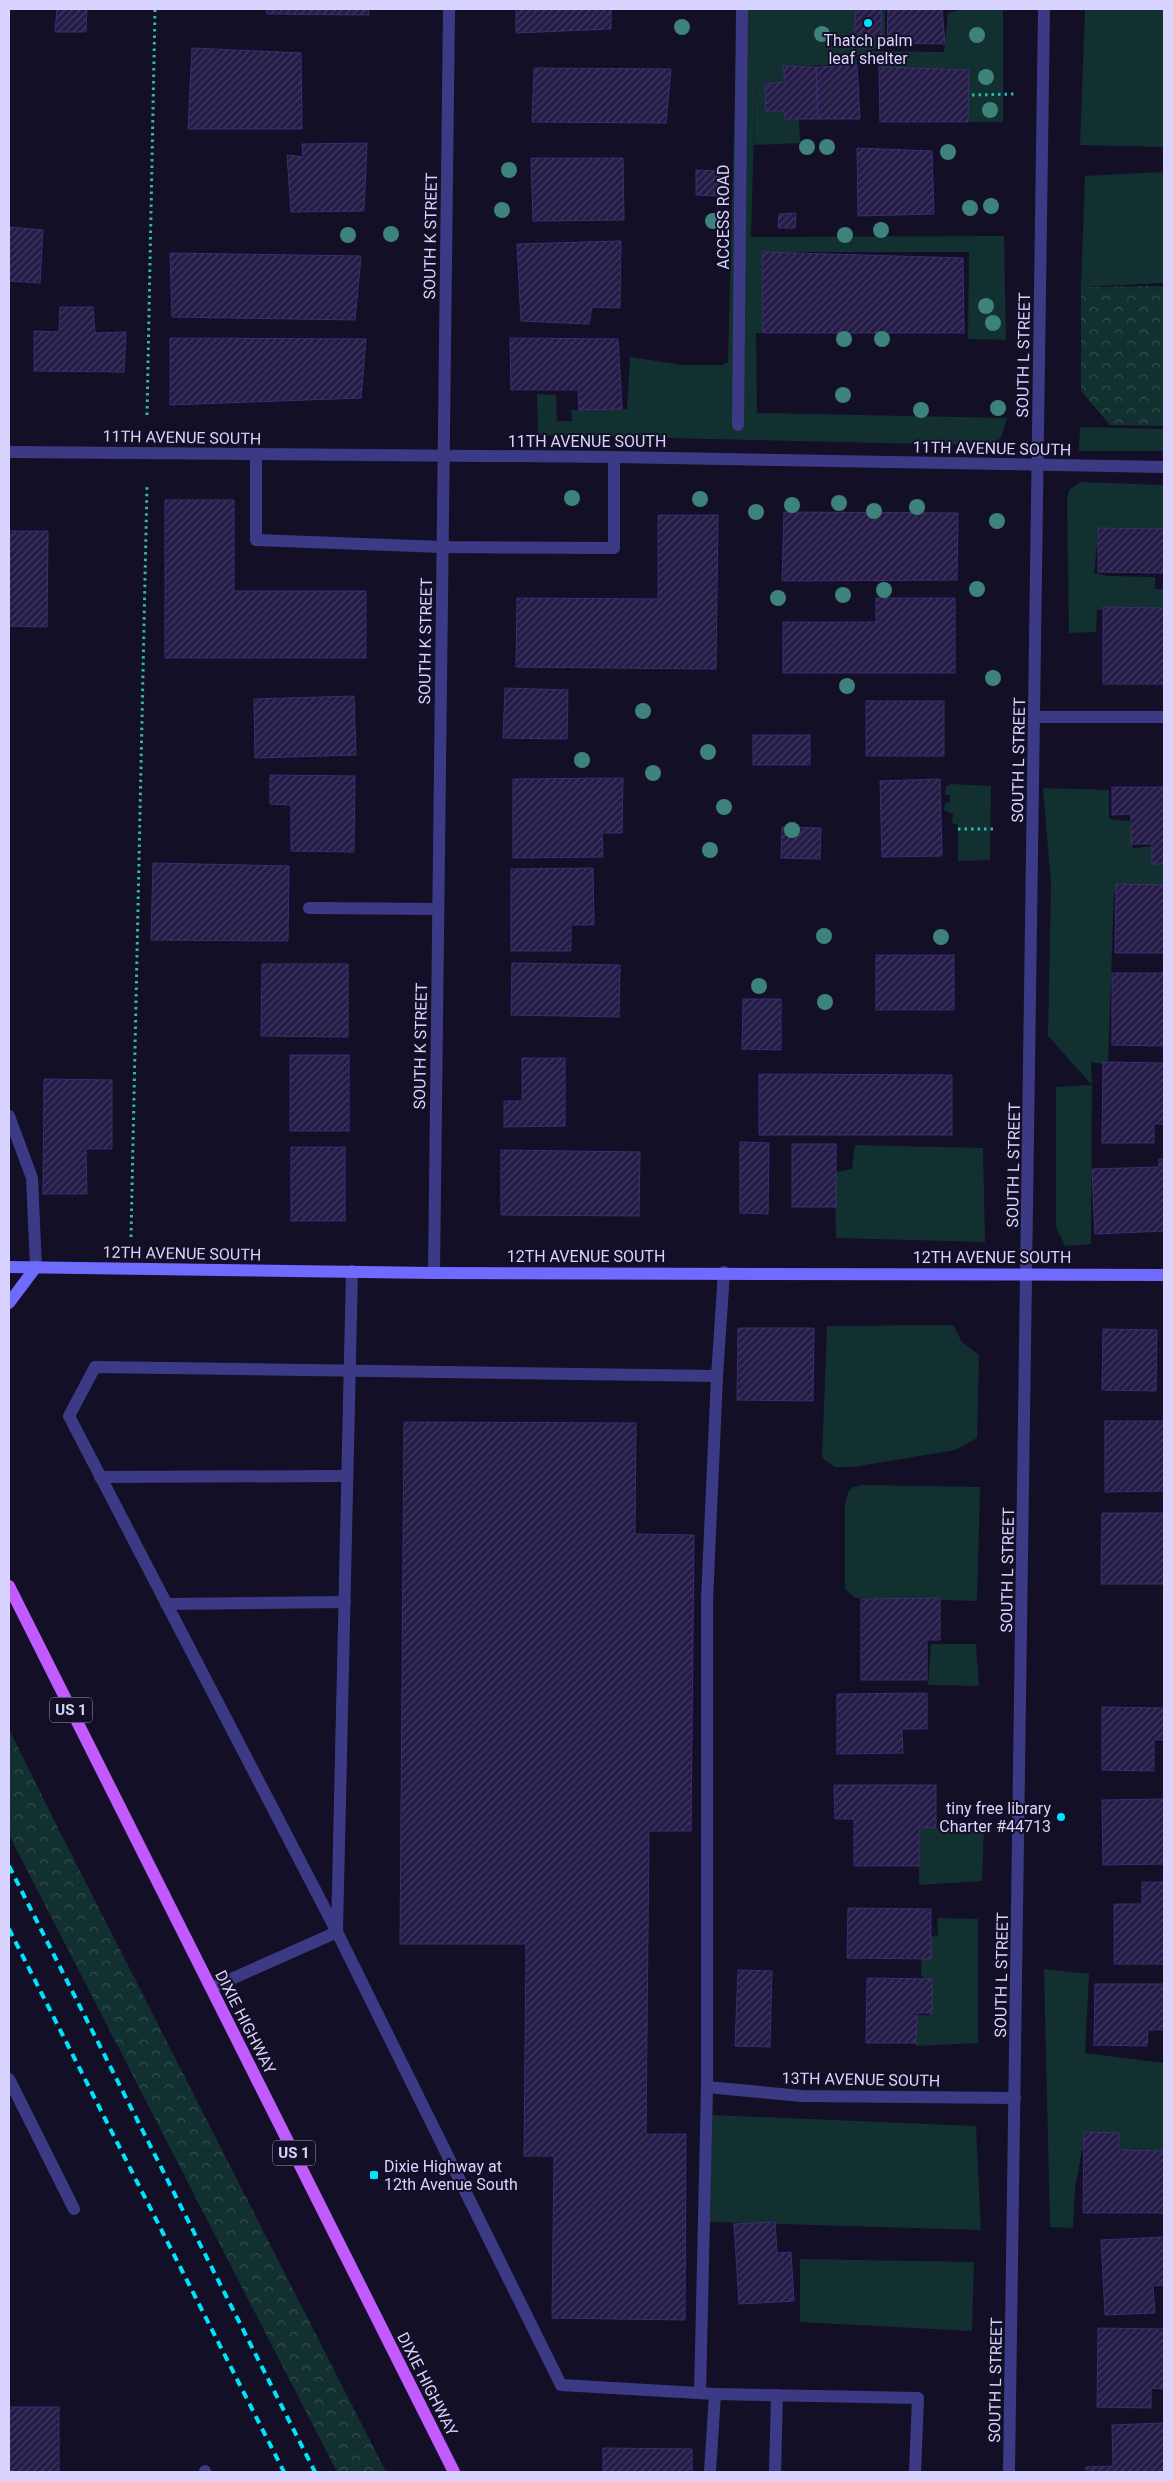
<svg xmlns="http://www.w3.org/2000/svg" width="1173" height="2481" font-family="Roboto,sans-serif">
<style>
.grass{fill:#12302f}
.forest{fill:url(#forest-crowns)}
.building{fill:url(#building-hatch);stroke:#3b2d73}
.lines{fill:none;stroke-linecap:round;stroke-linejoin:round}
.path{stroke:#2fb8b0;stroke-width:3;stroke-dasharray:2.5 4;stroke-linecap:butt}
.lane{stroke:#3d3a85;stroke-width:12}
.street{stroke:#3d3a85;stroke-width:12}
.secondary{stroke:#6f6bff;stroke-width:12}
.primary{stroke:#c25bff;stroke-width:12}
.rail{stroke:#00e5ff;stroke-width:4;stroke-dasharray:8 6;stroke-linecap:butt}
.tree{fill:#3d827b}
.poi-dot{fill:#00e5ff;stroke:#130f26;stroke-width:2}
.labels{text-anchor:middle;stroke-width:4;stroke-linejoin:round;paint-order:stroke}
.shield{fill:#130f26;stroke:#9e99be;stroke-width:1}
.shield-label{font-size:15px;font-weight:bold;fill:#d9d4ff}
.poi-label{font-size:16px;fill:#d9d4ff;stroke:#130f26}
.street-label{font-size:16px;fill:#d9d4ff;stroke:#130f26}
</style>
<defs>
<pattern id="forest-crowns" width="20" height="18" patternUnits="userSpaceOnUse" patternTransform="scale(1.25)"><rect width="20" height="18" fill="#12302f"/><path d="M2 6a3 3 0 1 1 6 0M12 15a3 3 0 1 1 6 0" fill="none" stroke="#344d4e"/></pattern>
<pattern id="building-hatch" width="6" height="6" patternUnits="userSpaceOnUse" patternTransform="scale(1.25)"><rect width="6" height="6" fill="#241b47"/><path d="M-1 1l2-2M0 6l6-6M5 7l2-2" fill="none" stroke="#433b63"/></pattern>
</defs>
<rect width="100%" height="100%" fill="#130f26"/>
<g class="grass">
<path d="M 737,9 L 885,9 L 885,47 L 862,51 L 944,52 L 948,13 L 964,9 L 1003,9 L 1003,122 L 968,122 L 969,70 L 879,67 L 878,54 L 857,55 L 857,65 L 784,66 L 785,82 L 765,84 L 766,111 L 784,111 L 799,119 L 800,143 L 754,145 L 756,57 L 751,237 L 1004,236 L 1006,340 L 968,339 L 969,252 L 762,252 L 763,333 L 756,333 L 757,413 L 1007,418 L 1001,438 L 991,444 L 971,445 L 538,435 L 537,394 L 556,395 L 557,421 L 572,421 L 571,410 L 627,409 L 630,357 L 682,365 L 722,365 L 728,362 Z"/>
<path d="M 1085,9 L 1164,9 L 1164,147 L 1080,145 Z"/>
<path d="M 1161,172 L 1164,175 L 1164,283 L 1081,287 L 1085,176 Z"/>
<path d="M 1080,427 L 1164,429 L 1164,451 L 1079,451 Z"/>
<path d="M 1080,482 L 1164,485 L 1164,533 L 1098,535 L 1094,573 L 1108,576 L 1155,577 L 1155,589 L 1164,589 L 1164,608 L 1097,610 L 1096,632 L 1069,633 L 1067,501 L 1069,490 Z"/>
<path d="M 951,784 L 991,786 L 990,860 L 958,861 L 958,825 L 952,823 L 953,814 L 944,810 L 945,803 L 950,802 L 950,795 L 945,795 L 946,787 Z"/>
<path d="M 1043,788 L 1109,790 L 1109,819 L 1130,821 L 1133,848 L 1164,845 L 1164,889 L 1114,893 L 1108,1065 L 1091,1062 L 1092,1086 L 1091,1244 L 1065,1246 L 1056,1227 L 1056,1087 L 1092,1085 L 1048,1036 L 1051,884 Z"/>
<path d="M 855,1145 L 983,1148 L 985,1242 L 836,1238 L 835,1172 L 852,1169 Z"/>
<path d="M 953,1325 L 962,1342 L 979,1355 L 977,1438 L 955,1450 L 853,1467 L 835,1467 L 822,1458 L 827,1326 Z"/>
<path d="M 862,1485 L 980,1487 L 977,1601 L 855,1598 L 845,1589 L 845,1505 L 848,1493 L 853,1487 Z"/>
<path d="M 931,1644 L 976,1644 L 979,1686 L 928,1685 Z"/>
<path d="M 919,1828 L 984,1828 L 982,1881 L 919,1885 Z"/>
<path d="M 937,1918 L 978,1919 L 978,2043 L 916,2046 L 916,2015 L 930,2015 L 930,1983 L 921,1975 L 922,1938 L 938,1935 Z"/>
<path d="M 1044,1969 L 1089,1974 L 1085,2053 L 1164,2063 L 1164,2158 L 1120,2154 L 1119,2144 L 1082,2150 L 1075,2188 L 1073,2228 L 1050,2227 Z"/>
<path d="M 712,2115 L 976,2126 L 981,2230 L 710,2222 Z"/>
<path d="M 800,2259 L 974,2262 L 972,2331 L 800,2322 Z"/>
</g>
<g class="forest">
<path d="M 1164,286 L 1164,426 L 1110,425 L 1081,391 L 1081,287 Z"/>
<path d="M 9,1729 L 59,1830 L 386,2472 L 337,2472 L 10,1837 Z"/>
</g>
<g class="building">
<path d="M 57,9 L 87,9 L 86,32 L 55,32 Z"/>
<path d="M 267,9 L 368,9 L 369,15 L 267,14 Z"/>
<path d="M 516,9 L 611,9 L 611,29 L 516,33 Z"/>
<path d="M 856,9 L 881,9 L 882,39 L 854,38 Z"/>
<path d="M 888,9 L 942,9 L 945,44 L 887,43 Z"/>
<path d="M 192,48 L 301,53 L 302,129 L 188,129 Z"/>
<path d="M 857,65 L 860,119 L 818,119 L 816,67 Z"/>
<path d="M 783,66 L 816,67 L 818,119 L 785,119 L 784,111 L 766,111 L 765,84 L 785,82 Z"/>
<path d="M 879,67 L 969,70 L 968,122 L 880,122 Z"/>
<path d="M 534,68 L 671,69 L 666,123 L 532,122 Z"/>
<path d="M 367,143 L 364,211 L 291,212 L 287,155 L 303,157 L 302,144 Z"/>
<path d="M 857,148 L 932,151 L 934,214 L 858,216 Z"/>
<path d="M 531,158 L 623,158 L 624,220 L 533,221 Z"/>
<path d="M 696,170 L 719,171 L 718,196 L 696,195 Z"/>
<path d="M 796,213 L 795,228 L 778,228 L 779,214 Z"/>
<path d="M 9,227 L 43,230 L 40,283 L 9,281 Z"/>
<path d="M 621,241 L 620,308 L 592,307 L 589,324 L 521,321 L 517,244 Z"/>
<path d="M 762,252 L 963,258 L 964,333 L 763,333 Z"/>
<path d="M 170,253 L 361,256 L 355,320 L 172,317 Z"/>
<path d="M 60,307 L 93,307 L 95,333 L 126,332 L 124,372 L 34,371 L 34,331 L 59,332 Z"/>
<path d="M 170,338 L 366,339 L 361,398 L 170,405 Z"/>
<path d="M 510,338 L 618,339 L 622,409 L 579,410 L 578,390 L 511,390 Z"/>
<path d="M 165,500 L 234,500 L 234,591 L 366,591 L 366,658 L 165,658 Z"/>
<path d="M 784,512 L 958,513 L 957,580 L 782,581 Z"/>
<path d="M 658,515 L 718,515 L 716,669 L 516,667 L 517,598 L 658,599 Z"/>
<path d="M 1098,528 L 1164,529 L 1164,573 L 1098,572 Z"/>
<path d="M 9,531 L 48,531 L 47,627 L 9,626 Z"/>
<path d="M 876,598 L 955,598 L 955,673 L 783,673 L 783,622 L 876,622 Z"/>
<path d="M 1103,607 L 1164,608 L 1164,684 L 1103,684 Z"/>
<path d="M 505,688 L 568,690 L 567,739 L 503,738 Z"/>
<path d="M 354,696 L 356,755 L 255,758 L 254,699 Z"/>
<rect x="866" y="701" width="78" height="55"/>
<rect x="753" y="735" width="57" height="30"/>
<path d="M 270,775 L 355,776 L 354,852 L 291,851 L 291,805 L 270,804 Z"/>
<path d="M 623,778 L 622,833 L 602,833 L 603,857 L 513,858 L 513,779 Z"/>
<path d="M 940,779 L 942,856 L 882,857 L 880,781 Z"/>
<path d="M 1112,787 L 1164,787 L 1164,864 L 1152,864 L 1152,844 L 1131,844 L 1131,814 L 1112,815 Z"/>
<path d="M 782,827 L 821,828 L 820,859 L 781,858 Z"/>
<path d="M 153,863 L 289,866 L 288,941 L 151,940 Z"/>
<path d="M 593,868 L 594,925 L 571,925 L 571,951 L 511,951 L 511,869 Z"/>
<path d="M 1116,884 L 1164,885 L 1164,953 L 1115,953 Z"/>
<rect x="876" y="955" width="78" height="55"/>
<path d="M 512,963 L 620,965 L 619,1017 L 511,1015 Z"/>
<path d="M 262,964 L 348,964 L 348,1037 L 261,1036 Z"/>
<path d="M 1112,973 L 1164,973 L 1164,1046 L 1112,1045 Z"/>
<path d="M 743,999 L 781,999 L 781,1050 L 742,1049 Z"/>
<rect x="290" y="1055" width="59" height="76"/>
<path d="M 522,1058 L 565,1058 L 565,1126 L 504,1127 L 504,1101 L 522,1101 Z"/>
<path d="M 1103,1062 L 1164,1063 L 1164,1124 L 1154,1124 L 1154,1143 L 1102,1143 Z"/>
<path d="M 759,1074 L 952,1075 L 952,1135 L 759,1135 Z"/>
<path d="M 44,1079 L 112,1080 L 112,1149 L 86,1149 L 87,1194 L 43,1194 Z"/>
<path d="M 740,1142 L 769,1143 L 768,1214 L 740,1213 Z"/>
<rect x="792" y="1144" width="44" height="63"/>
<rect x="291" y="1147" width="54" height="74"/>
<path d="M 501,1150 L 640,1152 L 639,1216 L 501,1215 Z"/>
<path d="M 1159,1159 L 1164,1159 L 1164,1231 L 1095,1234 L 1092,1169 L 1159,1167 Z"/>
<path d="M 738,1328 L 814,1328 L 813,1401 L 737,1400 Z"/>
<path d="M 1103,1329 L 1157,1330 L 1156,1391 L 1102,1390 Z"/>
<path d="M 1105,1421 L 1164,1421 L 1164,1491 L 1105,1492 Z"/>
<path d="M 404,1422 L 636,1423 L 635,1534 L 694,1535 L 691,1831 L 649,1831 L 646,2134 L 686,2134 L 685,2320 L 552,2318 L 554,2156 L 524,2156 L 526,1944 L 400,1944 Z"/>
<path d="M 1102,1513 L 1164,1513 L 1164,1584 L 1101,1584 Z"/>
<path d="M 940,1598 L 940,1640 L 927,1640 L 927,1680 L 861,1680 L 861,1599 Z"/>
<path d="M 927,1693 L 927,1729 L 902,1729 L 903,1753 L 837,1754 L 837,1694 Z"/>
<path d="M 1102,1707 L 1164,1708 L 1164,1740 L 1154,1740 L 1154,1771 L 1102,1770 Z"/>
<path d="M 834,1785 L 936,1785 L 936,1828 L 919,1827 L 919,1866 L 854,1866 L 854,1819 L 835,1819 Z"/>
<path d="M 1164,1799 L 1164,1864 L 1103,1865 L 1102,1800 Z"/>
<path d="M 1142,1882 L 1164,1882 L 1164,1964 L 1114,1964 L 1114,1904 L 1142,1904 Z"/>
<path d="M 848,1908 L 931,1909 L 931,1959 L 847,1958 Z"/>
<path d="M 738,1970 L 772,1971 L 770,2047 L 735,2046 Z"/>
<path d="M 867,1978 L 932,1979 L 932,2013 L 917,2013 L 916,2043 L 866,2043 Z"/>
<path d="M 1095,1984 L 1164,1984 L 1164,2030 L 1148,2030 L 1147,2046 L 1094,2045 Z"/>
<path d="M 1084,2132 L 1119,2133 L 1119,2150 L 1164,2151 L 1164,2213 L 1083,2213 Z"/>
<path d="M 775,2222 L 777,2253 L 791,2252 L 794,2301 L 739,2304 L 734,2224 Z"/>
<path d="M 1164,2237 L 1164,2285 L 1153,2286 L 1155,2313 L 1105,2315 L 1101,2240 Z"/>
<path d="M 1098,2328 L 1164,2329 L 1164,2389 L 1151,2388 L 1151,2408 L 1097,2407 Z"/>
<rect x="9" y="2407" width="50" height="65"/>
<path d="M 1164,2423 L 1164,2472 L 1086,2472 L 1086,2467 L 1113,2466 L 1112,2425 Z"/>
<path d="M 603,2448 L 692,2449 L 692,2472 L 603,2472 Z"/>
</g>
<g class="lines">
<g class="path">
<path d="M 972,95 L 1014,94"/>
<path d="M 147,415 L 155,9"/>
<path d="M 958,829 L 995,829"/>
<path d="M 131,1237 L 147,485"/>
</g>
<g class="lane">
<path d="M 256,455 L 256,540 L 442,547 L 614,548 L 614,457"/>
<path d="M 1035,717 L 1164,717"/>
<path d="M 309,908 L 438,909"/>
<path d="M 9,1116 L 32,1178 L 36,1267"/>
<path d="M 100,1477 L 347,1476"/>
<path d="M 166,1604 L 345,1602"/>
<path d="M 211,1988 L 337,1932 L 352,1271"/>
<path d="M 9,2079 L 74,2209"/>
<path d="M 700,2393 L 707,2087 L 707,1601 L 717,1376"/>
<path d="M 715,2394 L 918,2398 L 915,2472"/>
<path d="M 205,2471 L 205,2472"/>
<path d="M 710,2472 L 715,2394 L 561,2385 L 337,1932 L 69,1416 L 95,1367 L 717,1376 L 724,1272"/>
<path d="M 775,2472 L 777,2395"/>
</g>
<g class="street">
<path d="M 738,425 L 742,9"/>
<path d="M 9,452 L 614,457 L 1164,467"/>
<path d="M 434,1273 L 449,9"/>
<path d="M 707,2087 L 802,2096 L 1015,2098"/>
<path d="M 1009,2472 L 1044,9"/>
</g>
<g class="secondary">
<path d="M 9,1267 L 434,1273 L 1164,1275"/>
<path d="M 9,1303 L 36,1267"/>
</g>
<path class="primary" d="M 9,1586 L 454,2472"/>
<g class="rail">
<path d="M 9,1866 L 315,2472"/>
<path d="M 9,1929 L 284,2472"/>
</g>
</g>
<g class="tree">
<circle cx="682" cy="27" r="8"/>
<circle cx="822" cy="34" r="8"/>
<circle cx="977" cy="35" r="8"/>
<circle cx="986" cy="77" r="8"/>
<circle cx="990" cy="110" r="8"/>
<circle cx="807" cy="147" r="8"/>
<circle cx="827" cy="147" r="8"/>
<circle cx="948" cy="152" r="8"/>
<circle cx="509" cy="170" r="8"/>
<circle cx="991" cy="206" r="8"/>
<circle cx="970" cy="208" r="8"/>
<circle cx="502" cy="210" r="8"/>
<circle cx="713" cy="221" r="8"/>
<circle cx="881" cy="230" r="8"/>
<circle cx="391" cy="234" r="8"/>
<circle cx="348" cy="235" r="8"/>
<circle cx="845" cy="235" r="8"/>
<circle cx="986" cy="306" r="8"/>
<circle cx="993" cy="323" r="8"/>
<circle cx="844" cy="339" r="8"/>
<circle cx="882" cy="339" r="8"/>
<circle cx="843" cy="395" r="8"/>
<circle cx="998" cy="408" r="8"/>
<circle cx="921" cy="410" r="8"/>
<circle cx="572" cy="498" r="8"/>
<circle cx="700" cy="499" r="8"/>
<circle cx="839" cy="503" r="8"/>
<circle cx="792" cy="505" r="8"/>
<circle cx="917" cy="507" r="8"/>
<circle cx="874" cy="511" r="8"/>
<circle cx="756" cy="512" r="8"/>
<circle cx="997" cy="521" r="8"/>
<circle cx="977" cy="589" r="8"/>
<circle cx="884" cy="590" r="8"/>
<circle cx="843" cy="595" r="8"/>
<circle cx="778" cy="598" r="8"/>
<circle cx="993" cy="678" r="8"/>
<circle cx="847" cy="686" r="8"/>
<circle cx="643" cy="711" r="8"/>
<circle cx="708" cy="752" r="8"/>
<circle cx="582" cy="760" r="8"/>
<circle cx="653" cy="773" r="8"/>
<circle cx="724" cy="807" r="8"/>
<circle cx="792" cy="830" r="8"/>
<circle cx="710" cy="850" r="8"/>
<circle cx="824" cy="936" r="8"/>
<circle cx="941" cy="937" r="8"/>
<circle cx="759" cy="986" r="8"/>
<circle cx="825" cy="1002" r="8"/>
</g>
<g class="poi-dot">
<circle cx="868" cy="23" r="5"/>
<circle cx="1061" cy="1817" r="5"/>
<rect x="369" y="2170" width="10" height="10" rx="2.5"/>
</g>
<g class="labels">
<g class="shield">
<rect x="50" y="1697.5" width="42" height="25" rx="4"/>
<rect x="273" y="2140.5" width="42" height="25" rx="4"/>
</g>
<g class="shield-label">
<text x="71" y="1715">US 1</text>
<text x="294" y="2158">US 1</text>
</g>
<g class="poi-label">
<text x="868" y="46">Thatch palm<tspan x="868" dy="18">leaf shelter</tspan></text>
<text x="1051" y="1814" text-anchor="end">tiny free library<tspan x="1051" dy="18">Charter #44713</tspan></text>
<text x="384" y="2172" text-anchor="start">Dixie Highway at<tspan x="384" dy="18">12th Avenue South</tspan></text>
</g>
<g class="street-label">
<text transform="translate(723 217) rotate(-90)" y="6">ACCESS ROAD</text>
<text transform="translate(430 236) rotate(-89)" y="6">SOUTH K STREET</text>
<text transform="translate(1023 355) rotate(-89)" y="6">SOUTH L STREET</text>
<text transform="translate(182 437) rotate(1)" y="6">11TH AVENUE SOUTH</text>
<text x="587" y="447">11TH AVENUE SOUTH</text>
<text transform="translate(992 448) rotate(1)" y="6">11TH AVENUE SOUTH</text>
<text transform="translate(425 641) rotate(-89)" y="6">SOUTH K STREET</text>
<text transform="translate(1018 760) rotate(-89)" y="6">SOUTH L STREET</text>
<text transform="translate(420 1046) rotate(-89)" y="6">SOUTH K STREET</text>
<text transform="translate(1013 1165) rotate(-89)" y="6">SOUTH L STREET</text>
<text transform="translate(182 1253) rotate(1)" y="6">12TH AVENUE SOUTH</text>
<text x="586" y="1262">12TH AVENUE SOUTH</text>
<text x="992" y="1263">12TH AVENUE SOUTH</text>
<text transform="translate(1007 1570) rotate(-89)" y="6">SOUTH L STREET</text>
<text transform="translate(1001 1975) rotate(-89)" y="6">SOUTH L STREET</text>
<text transform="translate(246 2022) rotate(63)" y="6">DIXIE HIGHWAY</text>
<text transform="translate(861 2079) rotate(1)" y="6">13TH AVENUE SOUTH</text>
<text transform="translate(995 2380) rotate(-89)" y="6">SOUTH L STREET</text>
<text transform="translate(428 2384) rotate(63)" y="6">DIXIE HIGHWAY</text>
</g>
</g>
<rect width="1173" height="2481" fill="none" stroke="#d9d4ff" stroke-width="20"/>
</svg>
